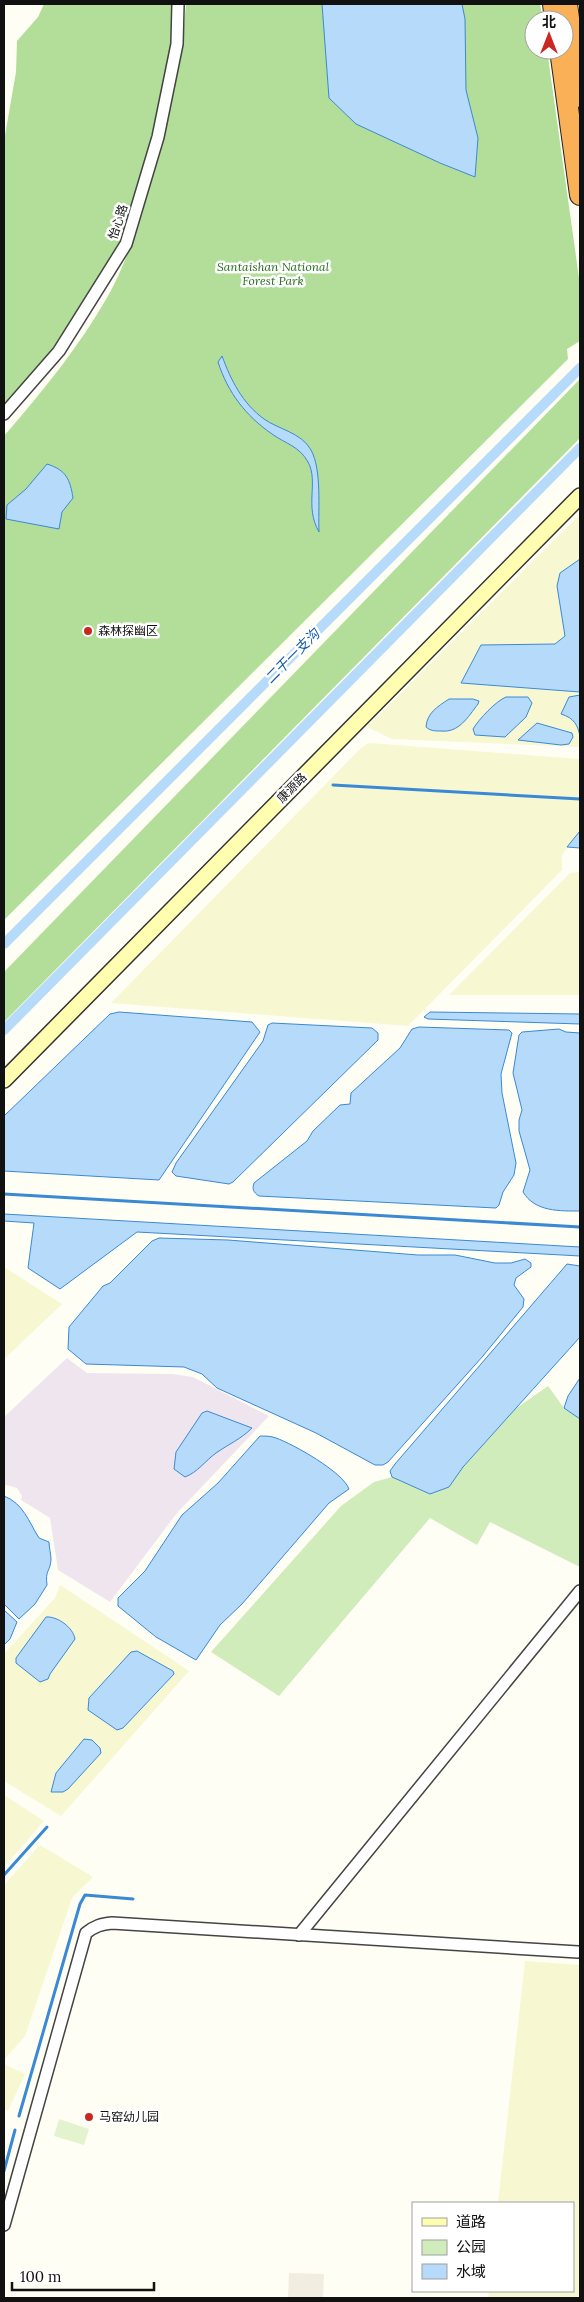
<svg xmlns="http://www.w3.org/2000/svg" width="584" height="2302" font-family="Lora,'Noto Sans SC',serif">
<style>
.industrial{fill:#efe5ef}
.farmland{fill:#f7f7d2}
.green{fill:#d0ecbb}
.forest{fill:#b2de99}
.pitch{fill:#e3f3cd}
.plaza{fill:#f1eee1}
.water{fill:#b6daf9;stroke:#3a89d4}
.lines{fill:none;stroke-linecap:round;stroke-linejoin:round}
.stream{stroke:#3a89d4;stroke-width:3}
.canal{stroke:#b6daf9;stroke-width:10}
.street-casing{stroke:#444;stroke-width:14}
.secondary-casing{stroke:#333;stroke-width:18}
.highway-casing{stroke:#222;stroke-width:22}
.street{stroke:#fff;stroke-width:11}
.secondary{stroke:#fffdaf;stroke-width:15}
.highway{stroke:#fab057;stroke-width:20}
.poi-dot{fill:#c92721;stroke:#fff;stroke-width:2}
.labels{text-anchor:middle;stroke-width:5;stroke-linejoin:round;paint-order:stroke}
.street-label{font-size:12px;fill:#111;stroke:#fff}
.park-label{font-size:12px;font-style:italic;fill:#266d1c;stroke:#fff}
.poi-label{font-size:12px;fill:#111;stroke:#fff;text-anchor:start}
.water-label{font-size:14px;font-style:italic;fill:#125baa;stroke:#fff}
</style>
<rect width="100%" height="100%" fill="#fffef4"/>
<path class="industrial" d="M 67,1358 L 87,1373 L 173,1374 L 193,1377 L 269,1416 L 177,1513 L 110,1602 L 58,1570 L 50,1518 L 21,1500 L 22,1496 L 17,1488 L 6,1485 L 4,1490 L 4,1417 Z"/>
<g class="farmland">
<path d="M 580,514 L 580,747 L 392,739 L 367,727 Z"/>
<path d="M 369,743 L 580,759 L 580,831 L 562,855 L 562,870 L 408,1026 L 111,1003 L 361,748 Z"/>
<path d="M 580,872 L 580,995 L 449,995 L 570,873 Z"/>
<path d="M 4,1267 L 62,1304 L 4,1359 Z"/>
<path d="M 60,1585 L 189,1671 L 61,1816 L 4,1781 L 4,1654 L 55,1598 Z"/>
<path d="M 4,1795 L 44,1821 L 4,1867 Z"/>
<path d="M 40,1845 L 93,1877 L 72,1898 L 25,2036 L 4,2060 L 4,1885 Z"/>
<path d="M 525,1961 L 580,1965 L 580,2298 L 488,2298 L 489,2291 L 573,2291 L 573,2203 L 498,2203 Z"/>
<path d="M 4,2064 L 25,2074 L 8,2111 L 4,2109 Z"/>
</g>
<path class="green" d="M 548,1386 L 564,1408 L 580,1419 L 580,1567 L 490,1522 L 477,1545 L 430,1518 L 279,1696 L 211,1652 L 341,1506 L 374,1482 L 392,1477 L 430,1494 L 449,1487 L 463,1467 L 515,1409 Z"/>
<g class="forest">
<path d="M 44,4 L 173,4 L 172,42 L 146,161 L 119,245 L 53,350 L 4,406 L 4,141 L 16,72 L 17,41 L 38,17 Z"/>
<path d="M 186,4 L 540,4 L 543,20 L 534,20 L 534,50 L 547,50 L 580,285 L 580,341 L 567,349 L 568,359 L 4,920 L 4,436 C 42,392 79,347 108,296 C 128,260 139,221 150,182 C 167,124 182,65 186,4 Z"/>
<path d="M 580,379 L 580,438 L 4,1022 L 4,972 Z"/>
</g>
<path class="pitch" d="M 59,2119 L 89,2129 L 84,2145 L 54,2136 Z"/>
<path class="plaza" d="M 289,2273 L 324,2274 L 323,2298 L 288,2298 Z"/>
<g class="water">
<path d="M 322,4 L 462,4 L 465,19 L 466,90 L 478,138 L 475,177 L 440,163 L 356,124 L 329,98 Z"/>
<path d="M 222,356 C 231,380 242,403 264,419 C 278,429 302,433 311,450 C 322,470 318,508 319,532 C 304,506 319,482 308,462 C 299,446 286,444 272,434 C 246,416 228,393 218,362 Z"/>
<path d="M 47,464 C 66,470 70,479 73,498 L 62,512 L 59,529 L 6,519 L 7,505 L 26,489 Z"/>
<path d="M 580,559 L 580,692 L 461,683 L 481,645 L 555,644 L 565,636 L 557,586 L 560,573 Z"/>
<path d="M 580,695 L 580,737 C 578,725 574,718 561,714 L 569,697 Z"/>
<path d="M 506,697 L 528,697 L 532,703 L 526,717 L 505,737 L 475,735 L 473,729 C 479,719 496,701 506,697 Z"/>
<path d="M 449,699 L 473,699 L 479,701 L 478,704 C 468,717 459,733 441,731 C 435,731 430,731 426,727 C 427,713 437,707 449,699 Z"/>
<path d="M 537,723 L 572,733 L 573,737 L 569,744 L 561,745 L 518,740 Z"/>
<path d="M 580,831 L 580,848 L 567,847 Z"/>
<path d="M 119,1012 L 252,1022 L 260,1032 L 159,1180 L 4,1171 L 4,1116 L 110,1014 Z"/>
<path d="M 430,1012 L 580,1014 L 580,1024 L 428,1019 L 424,1017 Z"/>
<path d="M 272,1023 L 372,1028 L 378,1033 L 378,1040 L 233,1182 L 229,1184 L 176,1176 L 172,1172 L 176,1163 L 263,1041 L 268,1025 Z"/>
<path d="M 419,1027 L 509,1030 L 512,1033 L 501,1074 L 502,1093 L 516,1163 L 514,1175 L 503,1192 L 499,1205 L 496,1208 L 259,1196 C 253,1192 252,1189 254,1183 L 307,1141 L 313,1131 L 340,1105 L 350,1104 L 351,1093 L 400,1048 L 412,1029 Z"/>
<path d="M 559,1029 L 566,1032 L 580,1033 L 580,1211 C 560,1211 535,1212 523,1192 L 530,1170 L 519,1131 L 519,1120 L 522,1110 L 513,1073 L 519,1035 L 522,1032 Z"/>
<path d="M 4,1214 L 580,1247 L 580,1256 L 137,1232 L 60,1289 L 28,1268 L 34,1223 L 4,1221 Z"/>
<path d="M 159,1238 L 228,1240 L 418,1255 L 455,1255 L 495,1263 L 511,1263 L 525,1259 L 531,1263 L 531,1267 L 516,1278 L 514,1285 L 524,1299 L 523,1307 L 483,1356 L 388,1462 L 383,1465 L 375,1465 L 316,1433 L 217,1388 L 202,1374 L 184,1367 L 86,1364 L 68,1349 L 69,1327 L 103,1286 L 110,1283 L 152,1241 Z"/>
<path d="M 567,1264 L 580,1266 L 580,1337 L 463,1467 L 449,1487 L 430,1494 L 392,1477 L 390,1471 L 395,1464 Z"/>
<path d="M 580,1378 L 580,1419 L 564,1408 L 568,1396 Z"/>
<path d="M 207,1411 L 252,1428 C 241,1439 229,1444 216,1453 C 205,1461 198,1472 185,1477 L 174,1469 L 176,1452 L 202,1413 Z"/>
<path d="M 260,1436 C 265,1436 271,1436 276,1438 C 293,1444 343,1472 349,1489 L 329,1503 L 242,1604 L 220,1625 L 196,1660 L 156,1637 L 118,1606 L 118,1598 L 145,1571 L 182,1515 L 218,1483 Z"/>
<path d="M 4,1496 C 23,1503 29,1522 39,1538 L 49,1542 C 49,1547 51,1554 51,1560 C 50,1572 45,1570 47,1585 L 35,1604 L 19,1619 L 4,1604 Z"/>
<path d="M 4,1610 L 17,1622 L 10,1639 L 4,1645 Z"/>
<path d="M 46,1617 C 57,1616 73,1627 75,1639 L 50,1674 L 48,1679 L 40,1682 L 16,1663 L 16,1658 Z"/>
<path d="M 137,1651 L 173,1671 L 174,1674 L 123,1728 L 117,1730 L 88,1710 L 89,1698 L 131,1652 Z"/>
<path d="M 84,1739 L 92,1740 L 100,1748 L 101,1753 L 68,1789 L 63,1792 L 51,1792 L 56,1773 Z"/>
</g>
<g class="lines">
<g class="stream">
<path d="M 333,785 L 580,799"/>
<path d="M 4,1194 L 580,1227"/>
<path d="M 4,1875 L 47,1827"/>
<path d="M 19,2116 L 80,1904 L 85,1895 L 133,1899"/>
<path d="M 4,2171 L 15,2130"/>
</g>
<g class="canal">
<path d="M 4,944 L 580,368"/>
<path d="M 4,1030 L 580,448"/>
</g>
<g class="street-casing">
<g id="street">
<path d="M 4,414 L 59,351 L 126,244 L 158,137 L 177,44 L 178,4"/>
<path d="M 299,1935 L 580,1591"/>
<path d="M 4,2225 L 86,1933 C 95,1926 101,1924 112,1923 L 578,1952"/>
</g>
</g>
<g class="secondary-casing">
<path id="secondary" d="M 4,1080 L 580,496"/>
</g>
<g class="highway-casing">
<g id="highway">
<path d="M 553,4 L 555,20"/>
<path d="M 567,4 L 580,97"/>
<path d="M 560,50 L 580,195"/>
</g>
</g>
<use href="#street" class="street"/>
<use href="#secondary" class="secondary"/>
<use href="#highway" class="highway"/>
</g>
<g class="poi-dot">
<circle cx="88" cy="631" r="5"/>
<circle cx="89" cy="2117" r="5"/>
</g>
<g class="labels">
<g class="street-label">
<text transform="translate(118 222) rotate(-72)" y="4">怡心路</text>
<text transform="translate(292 788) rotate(-45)" y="4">康源路</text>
</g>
<g class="park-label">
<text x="273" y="271">Santaishan National<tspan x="273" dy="14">Forest Park</tspan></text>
</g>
<g class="poi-label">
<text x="98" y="635">森林探幽区</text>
<text x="99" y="2121">马窑幼儿园</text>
</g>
<g class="water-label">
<text transform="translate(292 656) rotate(-45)" y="5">二干一支沟</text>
</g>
</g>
<rect width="584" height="2302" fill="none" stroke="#111111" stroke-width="10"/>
<rect x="412" y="2202" width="162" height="90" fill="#ffffff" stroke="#a0a0a0"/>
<rect x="422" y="2218" width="25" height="8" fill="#fffdaf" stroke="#a0a0a0"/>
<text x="456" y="2227" font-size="15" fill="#111111">道路</text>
<rect x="422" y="2240" width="25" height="15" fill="#d0ecbb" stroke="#a0a0a0"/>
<text x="456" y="2252" font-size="15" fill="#111111">公园</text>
<rect x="422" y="2264" width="25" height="15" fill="#b6daf9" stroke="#a0a0a0"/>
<text x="456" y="2277" font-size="15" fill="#111111">水域</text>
<g transform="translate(549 35)"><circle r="24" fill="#ffffff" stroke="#a0a0a0"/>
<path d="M0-4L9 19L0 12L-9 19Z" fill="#c92721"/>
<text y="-8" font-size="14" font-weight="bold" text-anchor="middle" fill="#111111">北</text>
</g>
<path d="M12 2282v8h142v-8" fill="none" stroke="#111111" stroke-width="2.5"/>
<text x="20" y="2282" font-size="15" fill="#111111" stroke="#ffffff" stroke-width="4" paint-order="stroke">100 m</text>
</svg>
